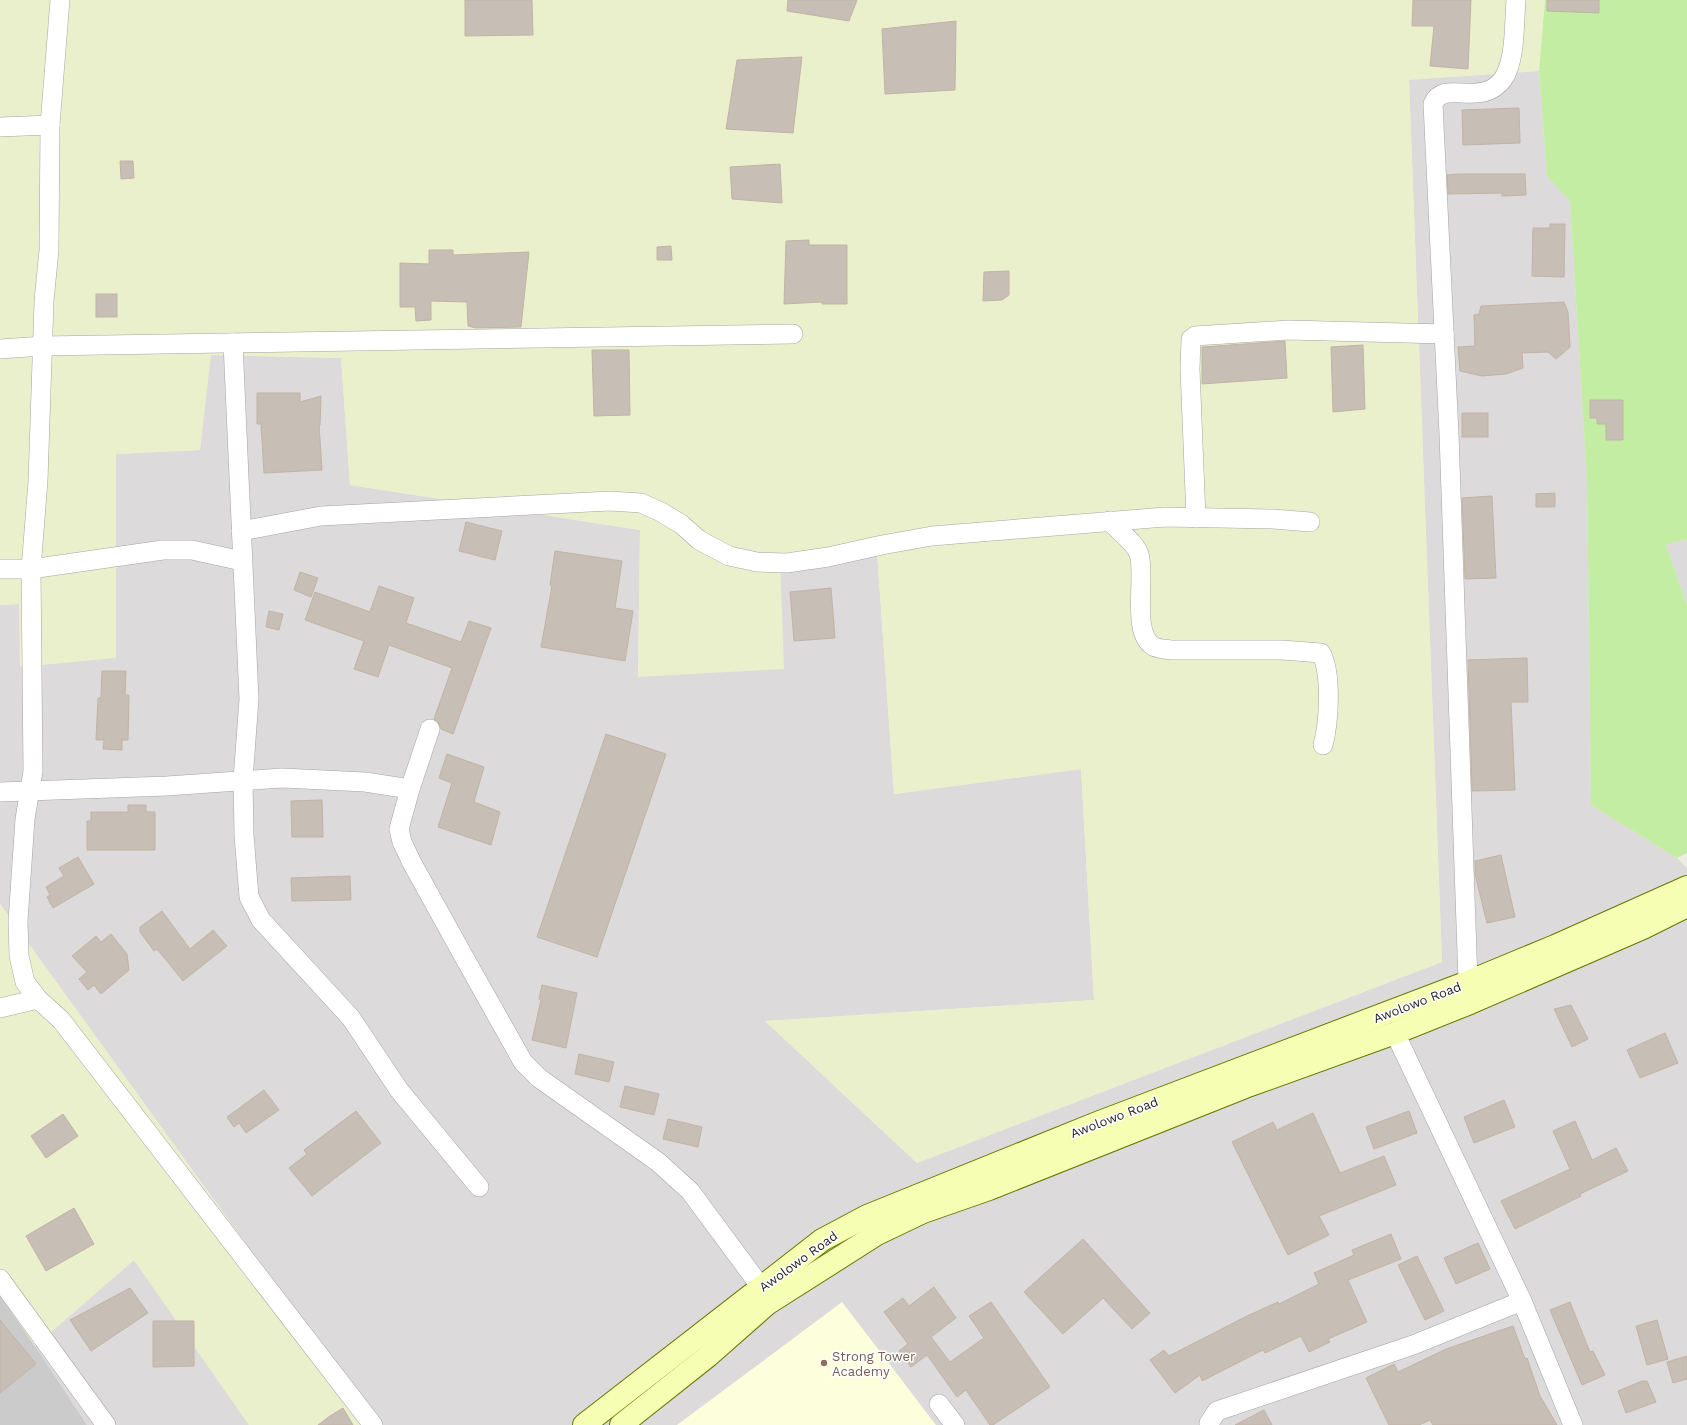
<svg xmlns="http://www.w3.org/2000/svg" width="1687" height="1425" font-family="'Work Sans',sans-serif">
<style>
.residential{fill:#dcdada}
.education{fill:#fdffdc}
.religious{fill:#cbcbcb}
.farmland{fill:#ebf0cc}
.grass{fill:#c4eda4}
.building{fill:#c7beb5;stroke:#c2b3a4}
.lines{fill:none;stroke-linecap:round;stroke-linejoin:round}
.minor-casing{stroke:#a4a4a4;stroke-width:20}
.secondary-casing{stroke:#647900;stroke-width:24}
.minor{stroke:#fff;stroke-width:19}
.secondary{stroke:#f5feb2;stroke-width:22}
.education-dot{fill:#8d6e63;stroke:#fff;stroke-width:1.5}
.labels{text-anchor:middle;stroke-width:3;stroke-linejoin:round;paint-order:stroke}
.street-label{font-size:13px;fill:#1d1d1d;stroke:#fff}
.education-label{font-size:13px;fill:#785e54;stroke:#fff;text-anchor:start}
</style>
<rect width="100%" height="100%" fill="#efece2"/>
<g class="residential">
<path d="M 1539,71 L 1547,176 L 1570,201 L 1587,482 L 1591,805 L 1677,858 L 1687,868 L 1687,1425 L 377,1425 L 0,904 L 0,605 L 19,604 L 116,658 L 116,454 L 200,450 L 210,355 L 341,358 L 350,485 L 640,530 L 638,677 L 780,559 L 877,552 L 894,794 L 1081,769 L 1094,1000 L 765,1021 L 917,1163 L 1442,962 L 1409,79 Z"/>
<path d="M 1687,539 L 1687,605 L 1666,545 Z"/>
<path d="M 134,1260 L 249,1425 L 87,1425 L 35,1346 Z"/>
</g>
<path class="education" d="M 842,1302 L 936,1425 L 677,1425 Z"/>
<path class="religious" d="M 0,1295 L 35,1346 L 87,1425 L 0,1425 Z"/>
<g class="farmland">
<path d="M 0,0 L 1545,0 L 1539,71 L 1409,80 L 1442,962 L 917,1163 L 765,1021 L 1094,1000 L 1081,769 L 894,794 L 877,552 L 780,559 L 784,669 L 638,677 L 640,530 L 350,485 L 341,358 L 211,355 L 200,450 L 116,454 L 116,658 L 20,667 L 19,604 L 0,605 Z"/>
<path d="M 0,904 L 376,1425 L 249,1425 L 134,1260 L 35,1346 L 0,1295 Z"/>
</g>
<path class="grass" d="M 1545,0 L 1687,0 L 1687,539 L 1666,545 L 1687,605 L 1687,853 L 1677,858 L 1591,805 L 1587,482 L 1570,201 L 1547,176 L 1539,71 Z"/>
<g class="building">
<path d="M 465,0 L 532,0 L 533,35 L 465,36 Z"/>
<path d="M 788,0 L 857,0 L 849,21 L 787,11 Z"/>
<path d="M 1413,0 L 1471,0 L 1468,69 L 1430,66 L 1434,26 L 1412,26 Z"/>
<path d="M 1547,0 L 1599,0 L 1599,13 L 1547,11 Z"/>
<path d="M 956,21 L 955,90 L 885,94 L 882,29 Z"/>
<path d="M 802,57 L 793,133 L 726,129 L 737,60 Z"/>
<path d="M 1519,108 L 1520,143 L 1463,145 L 1462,110 Z"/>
<path d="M 120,161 L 133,161 L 134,178 L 121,179 Z"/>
<path d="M 780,164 L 782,203 L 732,199 L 730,167 Z"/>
<path d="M 1458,174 L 1525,174 L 1526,195 L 1502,196 L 1502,193 L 1448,194 L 1447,175 Z"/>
<path d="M 1550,224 L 1565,224 L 1564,277 L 1532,276 L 1533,228 L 1550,228 Z"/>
<path d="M 809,240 L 809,245 L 847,245 L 847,304 L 822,304 L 822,302 L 784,304 L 786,241 Z"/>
<path d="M 671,246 L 672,260 L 657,260 L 657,247 Z"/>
<path d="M 429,250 L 453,250 L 453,255 L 529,252 L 521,327 L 476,328 L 468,326 L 467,302 L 431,301 L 431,320 L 416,321 L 415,307 L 400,307 L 400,263 L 429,264 Z"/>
<path d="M 1009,271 L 1009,295 L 1002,300 L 983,301 L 984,272 Z"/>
<rect x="96" y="294" width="21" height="23"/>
<path d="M 1564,302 L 1568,312 L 1570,347 L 1556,359 L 1548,352 L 1522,353 L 1523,368 L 1506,374 L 1482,376 L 1460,371 L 1458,347 L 1475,346 L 1474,315 L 1479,314 L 1481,306 Z"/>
<path d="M 1285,341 L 1287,378 L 1202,384 L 1202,347 Z"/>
<path d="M 1363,345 L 1365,409 L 1333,412 L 1331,347 Z"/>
<path d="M 592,350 L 629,350 L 630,415 L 594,416 Z"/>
<path d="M 257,393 L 300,393 L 300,402 L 321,396 L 320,425 L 319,425 L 322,470 L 264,473 L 261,424 L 257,424 Z"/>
<path d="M 1590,400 L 1623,400 L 1623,440 L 1606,440 L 1606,424 L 1597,424 L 1597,418 L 1590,418 Z"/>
<rect x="1462" y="413" width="26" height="24"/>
<path d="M 1555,493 L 1555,507 L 1536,507 L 1536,494 Z"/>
<path d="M 1492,496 L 1496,578 L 1465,579 L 1462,498 Z"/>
<path d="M 466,522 L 502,531 L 495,560 L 459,551 Z"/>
<path d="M 555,551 L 622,561 L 615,608 L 633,611 L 625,661 L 541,647 L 552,586 L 550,585 Z"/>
<path d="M 300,572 L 318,578 L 311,597 L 294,590 Z"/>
<path d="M 379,586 L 414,598 L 406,623 L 461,642 L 469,621 L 491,628 L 453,734 L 441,729 L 438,722 L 434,719 L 452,668 L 389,645 L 378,677 L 354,669 L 364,641 L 305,620 L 315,592 L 370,612 Z"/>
<path d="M 831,588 L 835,638 L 794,641 L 790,592 Z"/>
<path d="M 269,611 L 283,614 L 279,630 L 266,627 Z"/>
<path d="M 1527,658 L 1528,702 L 1511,702 L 1515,790 L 1472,791 L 1468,660 Z"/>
<path d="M 102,671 L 126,671 L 125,695 L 129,695 L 128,740 L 122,740 L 122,750 L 103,749 L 104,740 L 96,740 L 98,698 L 101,698 Z"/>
<path d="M 606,734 L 666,754 L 597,957 L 537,937 Z"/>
<path d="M 447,754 L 484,767 L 474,802 L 500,812 L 491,845 L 438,827 L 452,783 L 439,778 Z"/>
<path d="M 322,800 L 323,837 L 292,837 L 291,801 Z"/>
<path d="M 128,805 L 146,805 L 146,812 L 155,812 L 155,850 L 87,850 L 87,821 L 91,821 L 91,812 L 128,812 Z"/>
<path d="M 1501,855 L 1515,917 L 1487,923 L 1475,874 L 1475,861 Z"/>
<path d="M 78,857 L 94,884 L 53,908 L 47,897 L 50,895 L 46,887 L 64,876 L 59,868 Z"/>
<path d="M 350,876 L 351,900 L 292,901 L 291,878 Z"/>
<path d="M 162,911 L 190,949 L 213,930 L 227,946 L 183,981 L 157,949 L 154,951 L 140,932 L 140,927 Z"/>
<path d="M 111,934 L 127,954 L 129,970 L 101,994 L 94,985 L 88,990 L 79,979 L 87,972 L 72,956 L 96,936 L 101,942 Z"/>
<path d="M 542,985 L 577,993 L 566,1048 L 532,1040 L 541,1000 L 539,999 Z"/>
<path d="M 1571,1005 L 1588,1039 L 1572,1047 L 1554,1009 Z"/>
<path d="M 1665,1033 L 1678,1063 L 1640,1078 L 1627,1050 Z"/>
<path d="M 579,1054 L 614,1062 L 609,1082 L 575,1074 Z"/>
<path d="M 625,1086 L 659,1094 L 654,1115 L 620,1107 Z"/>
<path d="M 264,1090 L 279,1110 L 246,1133 L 239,1123 L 234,1127 L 227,1117 Z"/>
<path d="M 1504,1100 L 1515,1127 L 1474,1143 L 1464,1117 Z"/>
<path d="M 356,1111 L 381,1143 L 312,1196 L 289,1168 L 307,1154 L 304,1150 Z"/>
<path d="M 1409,1111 L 1417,1133 L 1374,1149 L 1366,1127 Z"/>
<path d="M 1313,1113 L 1340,1173 L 1384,1156 L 1396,1185 L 1319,1216 L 1329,1235 L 1288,1255 L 1232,1142 L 1273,1122 L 1277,1130 Z"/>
<path d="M 63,1114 L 78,1136 L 46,1158 L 31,1136 Z"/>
<path d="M 668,1119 L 702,1127 L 698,1147 L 663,1139 Z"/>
<path d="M 1575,1121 L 1592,1160 L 1616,1148 L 1628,1171 L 1580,1194 L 1581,1196 L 1515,1229 L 1501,1201 L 1570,1169 L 1553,1131 Z"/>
<path d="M 74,1208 L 94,1244 L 46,1271 L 26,1236 Z"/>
<path d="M 1391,1234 L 1401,1259 L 1348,1280 L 1367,1322 L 1328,1339 L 1330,1342 L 1309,1352 L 1301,1336 L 1265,1353 L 1263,1350 L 1202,1381 L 1200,1375 L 1175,1393 L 1150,1360 L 1164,1350 L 1169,1356 L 1247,1316 L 1278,1302 L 1279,1304 L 1319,1284 L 1314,1273 L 1354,1255 L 1352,1250 Z"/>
<path d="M 1083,1239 L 1150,1313 L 1132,1329 L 1103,1298 L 1063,1334 L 1024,1292 Z"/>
<path d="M 1478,1243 L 1490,1269 L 1456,1284 L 1444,1258 Z"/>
<path d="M 1417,1256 L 1444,1311 L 1425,1320 L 1398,1265 Z"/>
<path d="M 934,1287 L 956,1318 L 931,1337 L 950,1362 L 984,1338 L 969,1316 L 991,1302 L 1050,1387 L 993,1425 L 990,1425 L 966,1390 L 957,1397 L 927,1355 L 911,1367 L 899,1351 L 908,1344 L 884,1312 L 903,1298 L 909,1306 Z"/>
<path d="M 130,1288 L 148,1313 L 91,1351 L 70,1320 Z"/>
<path d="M 1570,1302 L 1590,1352 L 1593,1351 L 1605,1375 L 1582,1385 L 1550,1310 Z"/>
<path d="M 0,1320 L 36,1364 L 0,1393 Z"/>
<path d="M 1657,1320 L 1668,1359 L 1647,1365 L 1636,1326 Z"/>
<path d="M 153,1321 L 194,1321 L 194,1366 L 153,1367 Z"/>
<path d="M 1513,1326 L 1525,1359 L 1527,1358 L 1540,1396 L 1557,1425 L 1433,1425 L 1430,1420 L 1419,1425 L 1389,1425 L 1366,1378 L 1394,1364 L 1398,1372 L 1446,1349 Z"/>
<path d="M 1687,1356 L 1687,1379 L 1673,1383 L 1667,1362 Z"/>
<path d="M 1642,1381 L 1647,1381 L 1656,1402 L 1626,1413 L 1618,1391 Z"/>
<path d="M 343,1408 L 353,1425 L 318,1425 L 330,1416 Z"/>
<path d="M 1264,1410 L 1272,1425 L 1235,1425 Z"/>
</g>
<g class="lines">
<g class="minor-casing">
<g id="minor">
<path d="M 60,0 L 50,125 L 49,250 L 44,301 L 38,481 L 31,569 L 33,771 L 25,819 L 18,921 L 19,956 L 25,982 L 38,999 L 61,1020 L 373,1425"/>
<path d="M 0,127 L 50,125"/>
<path d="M 233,343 L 249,699 L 243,780 L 244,835 L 249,897 L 261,920 L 351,1018 L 399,1090 L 479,1187"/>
<path d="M 0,349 L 43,346 L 793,334"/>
<path d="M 1196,518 L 1190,369 L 1191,339 L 1195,336 L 1288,330 L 1444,334"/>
<path d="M 1110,521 C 1118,531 1135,542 1139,554 C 1146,576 1131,633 1153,646 C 1157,649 1166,649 1171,650 L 1282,650 L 1321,653 C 1332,673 1329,723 1323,745"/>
<path d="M 241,531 L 321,516 L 610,501 L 641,503 L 661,512 L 681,524 L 699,540 L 729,556 L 757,562 L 787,563 L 828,557 L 882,545 L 932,536 L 1165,517 L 1273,519 L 1310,522"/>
<path d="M 0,569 L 31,569 L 163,550 L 192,550 L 242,561"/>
<path d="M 430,729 L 410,789 L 399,829 L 402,842 L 412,863 L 459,948 L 523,1062 L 539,1078 L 658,1162 L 690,1191 L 761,1287"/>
<path d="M 0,792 L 167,786 L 282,778 L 365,782 L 410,789"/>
<path d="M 1468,982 L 1449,434 L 1433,104 C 1444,78 1481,109 1503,79 C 1516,60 1514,22 1516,0"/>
<path d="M 0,1008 L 38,999"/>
<path d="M 1395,1033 L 1522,1301 L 1573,1425"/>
<path d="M 0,1279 L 106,1425"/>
<path d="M 939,1404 L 955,1425"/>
<path d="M 1210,1425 L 1209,1423 L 1217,1411 L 1413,1345 L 1522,1301"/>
</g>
</g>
<g class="secondary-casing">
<g id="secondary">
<path d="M 584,1425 L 822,1240 L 867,1216 L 1097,1123 L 1468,982 L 1555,946 L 1687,887"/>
<path d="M 621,1425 L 708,1356 L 767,1304 L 877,1234 L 923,1212 L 989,1189 L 1245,1087 L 1395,1033 L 1470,1003 L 1643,928 L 1687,906"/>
</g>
</g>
<use href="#minor" class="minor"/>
<use href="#secondary" class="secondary"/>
</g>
<circle class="education-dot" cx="824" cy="1363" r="4"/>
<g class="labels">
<g class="street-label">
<text transform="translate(1417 1002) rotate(-21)" y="5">Awolowo Road</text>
<text transform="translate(1114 1117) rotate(-21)" y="5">Awolowo Road</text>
<text transform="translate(798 1261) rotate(-36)" y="5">Awolowo Road</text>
</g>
<g class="education-label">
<text x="832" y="1361">Strong Tower<tspan x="832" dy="15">Academy</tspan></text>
</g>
</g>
</svg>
